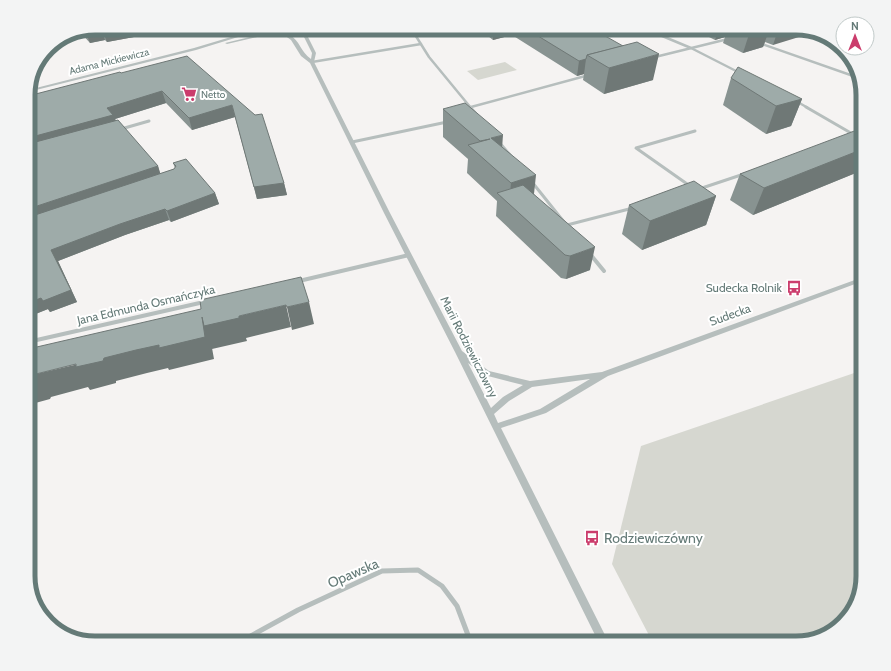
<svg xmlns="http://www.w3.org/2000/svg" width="891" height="671" font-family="Cabin,sans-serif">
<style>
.built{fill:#e3e3e3}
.green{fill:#d6d7d0}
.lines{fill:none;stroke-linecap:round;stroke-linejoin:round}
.minor-far3{stroke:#b6bebd;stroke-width:2.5}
.minor-far2{stroke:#b6bebd;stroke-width:3}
.minor-far1{stroke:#b6bebd;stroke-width:4}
.minor{stroke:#b6bebd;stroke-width:5}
.tertiary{fill:#b6bebd;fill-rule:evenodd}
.wall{fill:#889391}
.shaded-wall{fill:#6f7876}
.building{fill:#9eaba9;stroke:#6f7876}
.labels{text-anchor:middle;stroke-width:4;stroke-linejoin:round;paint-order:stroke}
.far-street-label{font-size:10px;fill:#647a77;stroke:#fff}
.far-poi-label{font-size:10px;fill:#647a77;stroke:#fff;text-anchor:start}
.poi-label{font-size:12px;fill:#647a77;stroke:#fff;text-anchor:end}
.street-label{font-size:12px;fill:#647a77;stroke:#fff}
.near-poi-label{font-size:14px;fill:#647a77;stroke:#fff;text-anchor:start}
.near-street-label{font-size:14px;fill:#647a77;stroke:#fff}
.rim{fill:none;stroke:#647a77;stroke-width:5}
</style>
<rect width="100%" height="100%" fill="#f5f3f2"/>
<path class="built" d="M 400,28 L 456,28 L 410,37 Z"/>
<g class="green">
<path d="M 505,62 L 517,70 L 478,80 L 467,71 Z"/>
<path d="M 863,370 L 863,576 L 849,617 L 825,636 L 796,643 L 653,643 L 612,564 L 641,446 Z"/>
</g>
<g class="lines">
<g class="minor-far3">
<path d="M 407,28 L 414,33 L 429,57 L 471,108"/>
<path d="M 643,28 L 691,48 L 740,73"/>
<path d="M 759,43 L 859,78"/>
<path d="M 655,57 L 728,39"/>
<path d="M 312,62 L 421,44"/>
<path d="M 796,101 L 808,108"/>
<path d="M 471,107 L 589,75"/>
</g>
<g class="minor-far2">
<path d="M 470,107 L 477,115"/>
<path d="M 806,107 L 863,140"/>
<path d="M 121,129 L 149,121"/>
<path d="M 352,142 L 447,122"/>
<path d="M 499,142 L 510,155"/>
<path d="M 532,182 L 564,222"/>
<path d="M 690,186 L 636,148 L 695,131"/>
<path d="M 699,189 L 744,174"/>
<path d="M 567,225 L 633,208"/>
<path d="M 28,227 L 37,224"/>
</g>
<g class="minor-far1">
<path d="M 590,254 L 604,271"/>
<path d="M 299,281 L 409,255"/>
<path d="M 28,342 L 204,302"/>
</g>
<path class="minor" d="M 238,643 L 298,610 L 382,571 L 418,570 L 442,586 L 457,606 L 471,643"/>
<g class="tertiary">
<path d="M 261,28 L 267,28 L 196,50 L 28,92 L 28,90 L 194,48 Z"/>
<path d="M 268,28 C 276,28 281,33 290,33 C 299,32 306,28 315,28 L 310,31 L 308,37 L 316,53 L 314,62 L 390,213 L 462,351 L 489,371 L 530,381 L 602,372 L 863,277 L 863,281 L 608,376 L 546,413 L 501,428 L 609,643 L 599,643 L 455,352 L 384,213 L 310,63 L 301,56 L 291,40 L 284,35 L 266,35 L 227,44 L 225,43 L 266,33 L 274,32 ZM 305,32 L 304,37 L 312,53 L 311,59 C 300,51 300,41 290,35 ZM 468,363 L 484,375 L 523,385 L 503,397 L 491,408 ZM 590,379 L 540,409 L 498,423 L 494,414 L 509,401 L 532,387 Z"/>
</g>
</g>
<g class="wall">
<path d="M 95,28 L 134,37 L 107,42 L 105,40 L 90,43 L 81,33 Z"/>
<path d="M 465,28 L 628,28 L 602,34 L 653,80 L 604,94 L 583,80 L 584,74 L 577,76 L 512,35 L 493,40 L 488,36 L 482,37 Z"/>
<path d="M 661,28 L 796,28 L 773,45 L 765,42 L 763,47 L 743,53 L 723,43 L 725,37 L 715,40 L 699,32 L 682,37 Z"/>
<path d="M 121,73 L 255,115 L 284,183 L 287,195 L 257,199 L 235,117 L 192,130 L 166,103 L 115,119 L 116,120 L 158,166 L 160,174 L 174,169 L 175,168 L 173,163 L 215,193 L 219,204 L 171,222 L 169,220 L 125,235 L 58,261 L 77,302 L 50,312 L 48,309 L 28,317 L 28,232 L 35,230 L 28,215 L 28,96 Z"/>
<path d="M 731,78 L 802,99 L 791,126 L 766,134 L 723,105 Z"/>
<path d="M 443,109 L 502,147 L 534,194 L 590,270 L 566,279 L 561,278 L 496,216 L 497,201 L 467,173 L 468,159 L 443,137 Z"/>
<path d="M 863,131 L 863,170 L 753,215 L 730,200 L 740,174 Z"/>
<path d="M 716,196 L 706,225 L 642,250 L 622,234 L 629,205 Z"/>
</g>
<g class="shaded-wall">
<path d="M 126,28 L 167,28 L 134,37 L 107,42 L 103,32 Z"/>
<path d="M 482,28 L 488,28 L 488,36 L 482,37 Z"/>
<path d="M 493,28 L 513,28 L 512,35 L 493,40 Z"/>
<path d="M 584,28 L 628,28 L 582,39 Z"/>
<path d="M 684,28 L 700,28 L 699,32 L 682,37 Z"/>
<path d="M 719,28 L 728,28 L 725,37 L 715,40 Z"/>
<path d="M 751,28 L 770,28 L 763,47 L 743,53 Z"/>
<path d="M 785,28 L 796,28 L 812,33 L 773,45 L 778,30 Z"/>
<path d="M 101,30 L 105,40 L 90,43 L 86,33 Z"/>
<path d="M 48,48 L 51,56 L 40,58 Z"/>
<path d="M 659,54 L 653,80 L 604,94 L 609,68 Z"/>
<path d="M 586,59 L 584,74 L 577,76 L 579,61 Z"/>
<path d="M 162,91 L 166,103 L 115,119 L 118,127 L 28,152 L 28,138 L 107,108 Z"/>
<path d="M 802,99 L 791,126 L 766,134 L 776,106 Z"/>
<path d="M 232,105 L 235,117 L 192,130 L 189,118 Z"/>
<path d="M 503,135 L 501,162 L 491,138 Z"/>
<path d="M 863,149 L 863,170 L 753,215 L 764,188 Z"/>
<path d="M 158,166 L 162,179 L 32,222 L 28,215 L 28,209 Z"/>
<path d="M 536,175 L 533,203 L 509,204 L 511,183 Z"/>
<path d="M 284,183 L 287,195 L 257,199 L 254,187 Z"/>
<path d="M 215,193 L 219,204 L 171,222 L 167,211 Z"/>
<path d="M 716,196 L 706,225 L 642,250 L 650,221 Z"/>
<path d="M 165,209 L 169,220 L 125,235 L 58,261 L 77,302 L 50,312 L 48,309 L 28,317 L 28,303 L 51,250 L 120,224 Z"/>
<path d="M 595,247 L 590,270 L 566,279 L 570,256 Z"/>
<path d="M 309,302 L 314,324 L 292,330 L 287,307 Z"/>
<path d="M 286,305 L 291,327 L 246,338 L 247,341 L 212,349 L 212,348 L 214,359 L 169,370 L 168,368 L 147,373 L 116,381 L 116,383 L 90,390 L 88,387 L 51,397 L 50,399 L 28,405 L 28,379 L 36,374 L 104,358 L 202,317 L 239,316 Z"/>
</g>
<g class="building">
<path d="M 95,28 L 126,28 L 103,32 L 101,30 L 86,33 L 84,32 Z"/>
<path d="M 525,28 L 591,28 L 623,46 L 587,55 L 586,59 L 579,61 Z"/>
<path d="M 772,28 L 785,28 L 778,30 Z"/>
<path d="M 637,42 L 659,54 L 609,68 L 587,55 Z"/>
<path d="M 187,56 L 255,115 L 262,114 L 284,183 L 254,187 L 232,105 L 189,118 L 162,91 L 107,108 L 113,115 L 28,138 L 28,96 L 78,83 L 120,72 L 121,73 Z"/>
<path d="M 738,67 L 802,99 L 776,106 L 731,78 Z"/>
<path d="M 465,103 L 503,135 L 491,138 L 536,175 L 511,183 L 468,145 L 490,139 L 480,141 L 443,109 Z"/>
<path d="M 118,120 L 158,166 L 28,209 L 28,144 Z"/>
<path d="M 857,130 L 863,131 L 863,149 L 764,188 L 740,174 Z"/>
<path d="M 186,159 L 215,193 L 167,211 L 165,209 L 120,224 L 51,250 L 71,290 L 43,301 L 41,298 L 28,303 L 28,232 L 35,230 L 29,217 L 174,169 L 176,166 L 173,163 Z"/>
<path d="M 694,181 L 716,196 L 650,221 L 629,205 Z"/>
<path d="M 523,185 L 595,247 L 570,256 L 565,255 L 497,193 Z"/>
<path d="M 301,277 L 309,302 L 287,307 L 286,305 L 239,316 L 239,318 L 204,326 L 202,317 L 205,337 L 159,348 L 159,345 L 136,350 L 104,358 L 103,361 L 76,367 L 76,364 L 36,374 L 35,377 L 28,379 L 28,349 L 201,309 L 200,300 Z"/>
</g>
<defs>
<g id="supermarket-bare" transform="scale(1.2)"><path d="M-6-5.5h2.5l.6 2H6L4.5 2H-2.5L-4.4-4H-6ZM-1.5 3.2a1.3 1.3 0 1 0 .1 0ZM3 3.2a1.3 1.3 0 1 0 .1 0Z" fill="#cb3c6c" stroke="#fff" stroke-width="2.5" paint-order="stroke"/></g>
<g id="bus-bare" transform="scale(1.2)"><path d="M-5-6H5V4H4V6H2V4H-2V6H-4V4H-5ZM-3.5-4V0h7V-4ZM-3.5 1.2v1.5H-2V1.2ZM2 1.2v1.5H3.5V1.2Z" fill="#cb3c6c" stroke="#fff" stroke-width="2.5" paint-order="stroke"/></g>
</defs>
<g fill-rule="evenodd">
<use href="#supermarket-bare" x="189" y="94"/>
<use href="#bus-bare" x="794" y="288"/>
<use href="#bus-bare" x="592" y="538"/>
</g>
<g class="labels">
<g class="far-street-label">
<text transform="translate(109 61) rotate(-14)" y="4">Adama Mickiewicza</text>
</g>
<g class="far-poi-label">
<text x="201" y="98">Netto</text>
</g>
<g class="poi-label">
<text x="782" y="292">Sudecka Rolnik</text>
</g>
<g class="street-label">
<text transform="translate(146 305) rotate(-13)" y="4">Jana Edmunda Osmańczyka</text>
<text transform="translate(730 315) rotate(-20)" y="4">Sudecka</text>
<text transform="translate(469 347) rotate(63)" y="4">Marii Rodziewiczówny</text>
</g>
<g class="near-poi-label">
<text x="604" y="543">Rodziewiczówny</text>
</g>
<g class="near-street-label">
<text transform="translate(353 573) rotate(-23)" y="5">Opawska</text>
</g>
</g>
<path d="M0 0H891V671H0ZM95 35H796A60 60 0 0 1 856 95V576A60 60 0 0 1 796 636H95A60 60 0 0 1 35 576V95A60 60 0 0 1 95 35Z" fill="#f3f4f4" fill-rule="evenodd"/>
<path class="rim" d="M95 35H796A60 60 0 0 1 856 95V576A60 60 0 0 1 796 636H95A60 60 0 0 1 35 576V95A60 60 0 0 1 95 35Z"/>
<g transform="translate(855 36)"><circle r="19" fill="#ffffff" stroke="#c1cac9"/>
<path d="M0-3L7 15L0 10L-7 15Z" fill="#cb3c6c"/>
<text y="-6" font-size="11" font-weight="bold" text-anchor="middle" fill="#647a77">N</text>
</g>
</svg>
